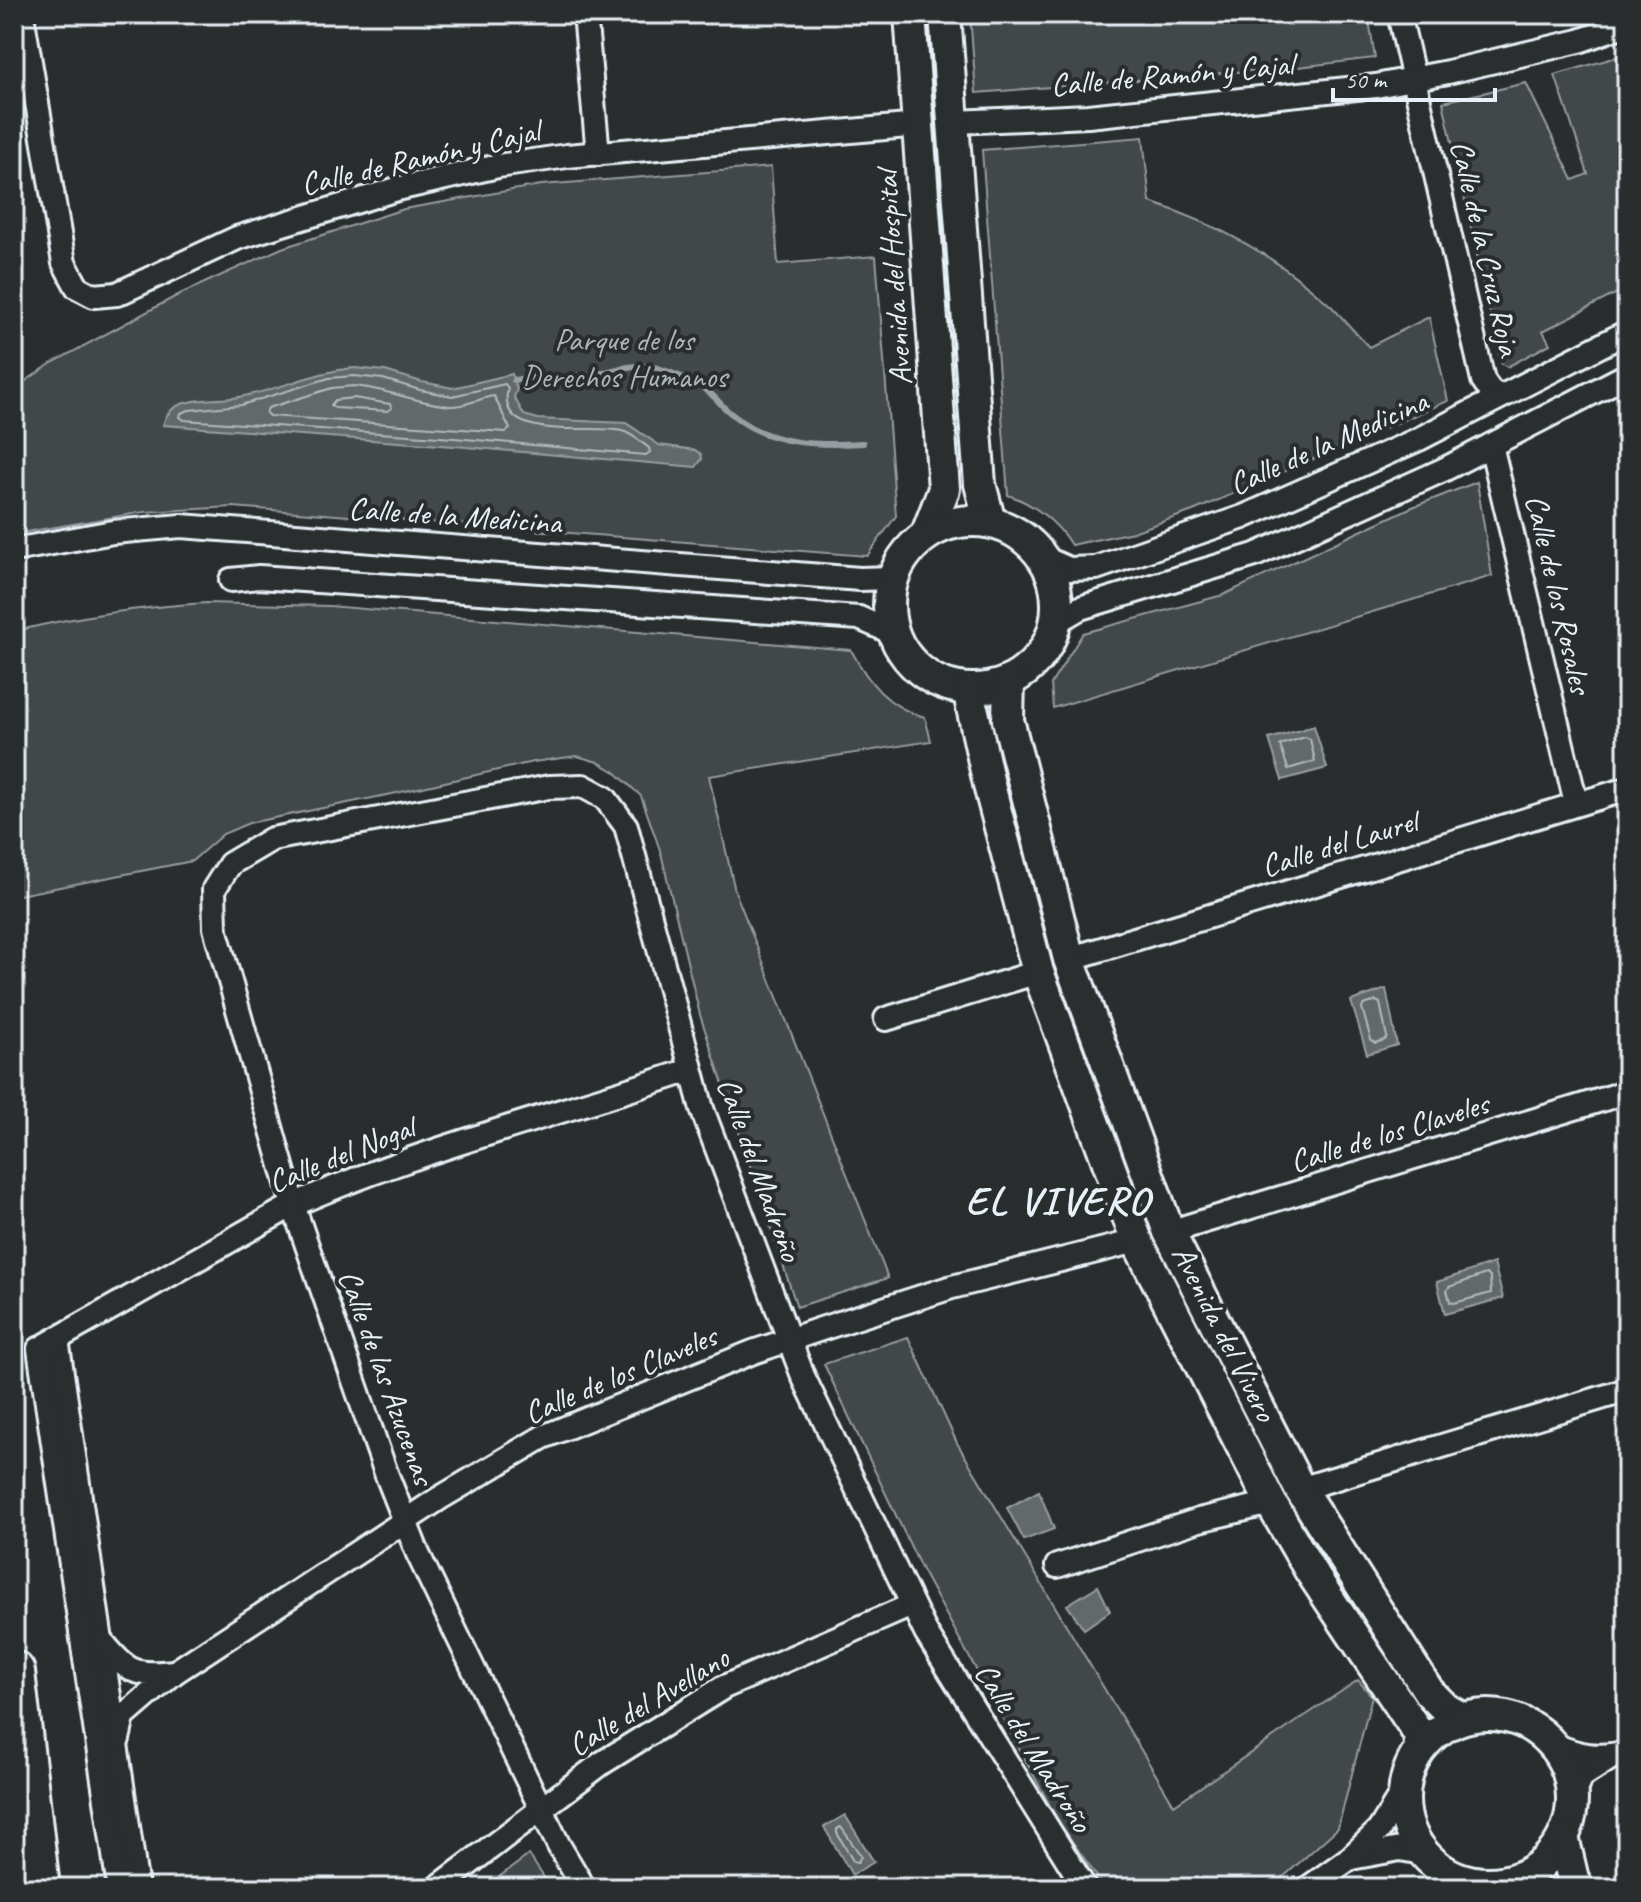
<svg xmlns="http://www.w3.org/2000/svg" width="1641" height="1902" font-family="Caveat,sans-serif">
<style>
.green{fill:#424648;stroke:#959ca0;stroke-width:2}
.water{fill:#63686b;stroke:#989fa3;stroke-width:2}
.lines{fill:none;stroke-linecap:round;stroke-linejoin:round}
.shore{stroke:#b3bac0;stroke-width:2}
.stream{stroke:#989fa3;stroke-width:6}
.minor-casing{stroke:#e8f1f8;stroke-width:28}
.secondary-casing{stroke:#e8f1f8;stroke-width:36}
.motorway-casing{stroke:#e8f1f8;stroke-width:46}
.minor{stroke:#2a2d2e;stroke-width:22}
.secondary{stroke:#2a2d2e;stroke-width:30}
.motorway{stroke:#2a2d2e;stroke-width:40}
.labels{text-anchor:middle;stroke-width:8;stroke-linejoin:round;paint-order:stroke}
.street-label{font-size:32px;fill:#e8f1f8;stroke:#2a2d2e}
.park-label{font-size:32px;fill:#aeb5ba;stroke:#2a2d2e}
.district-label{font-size:40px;font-weight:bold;letter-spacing:2px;fill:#e8f1f8;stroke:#2a2d2e}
</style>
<rect width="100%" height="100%" fill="#2a2d2e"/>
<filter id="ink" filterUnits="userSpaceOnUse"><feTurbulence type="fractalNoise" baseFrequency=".0125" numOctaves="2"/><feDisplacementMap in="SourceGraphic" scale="16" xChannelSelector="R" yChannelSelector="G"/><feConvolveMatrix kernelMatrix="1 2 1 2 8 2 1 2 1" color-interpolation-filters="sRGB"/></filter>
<g filter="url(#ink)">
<g class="green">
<path d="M 970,14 L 1368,14 L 1375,58 L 1298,67 L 976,93 Z"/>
<path d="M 1627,54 L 1627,288 L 1543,331 L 1550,344 L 1507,367 L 1501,363 L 1443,102 L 1526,83 L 1573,180 L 1588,174 L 1555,75 Z"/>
<path d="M 1143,137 L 1150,202 C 1220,225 1276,256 1331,306 C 1344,319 1356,334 1369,347 L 1429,317 L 1448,401 L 1193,511 L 1133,532 L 1071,545 C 1058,523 1033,503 1008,495 L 982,150 Z"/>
<path d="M 771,167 L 778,264 L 876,256 L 896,516 L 867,556 L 233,507 L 144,512 L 14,534 L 14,389 L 52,363 L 180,294 L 282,248 L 404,209 L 541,185 Z"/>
<path d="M 1477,482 L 1492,576 L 1053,708 L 1051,684 L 1083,633 L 1223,595 L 1410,508 Z"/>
<path d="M 206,603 L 329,606 L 851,650 C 868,682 888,708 925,717 L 931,741 L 709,776 L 735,891 L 888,1278 L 797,1307 L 700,1015 L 661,853 L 641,796 L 615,772 L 598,762 L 577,756 L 533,762 L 392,794 L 249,823 L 223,834 L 192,861 L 14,896 L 14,634 L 20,630 C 82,615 142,607 206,603 Z"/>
<path d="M 908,1337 L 957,1443 L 1174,1805 L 1358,1680 L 1372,1696 L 1338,1828 L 1271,1888 L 1105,1888 L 1060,1824 L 922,1570 L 824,1364 Z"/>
<path d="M 529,1855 L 551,1888 L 484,1888 Z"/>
</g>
<g class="water">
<path d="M 355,368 L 385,371 L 422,382 L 453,388 L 512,374 L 517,389 L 514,397 L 524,415 L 538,419 L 626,423 L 659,445 L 695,450 L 701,454 L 702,459 L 696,467 L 454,446 L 163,425 C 165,417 169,410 177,406 C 196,397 219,401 239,397 C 279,390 315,371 355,368 Z"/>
<path d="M 1314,726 L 1327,768 L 1282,780 L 1269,739 Z"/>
<path d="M 1386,989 L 1397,1045 L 1367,1054 L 1351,1001 Z"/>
<path d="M 1494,1263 L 1503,1298 L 1445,1314 L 1437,1282 Z"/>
<path d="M 1039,1491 L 1054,1529 L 1024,1540 L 1007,1508 Z"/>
<path d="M 1098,1586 L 1110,1611 L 1084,1629 L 1067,1605 Z"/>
<path d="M 845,1815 L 874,1862 L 852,1875 L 824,1827 Z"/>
</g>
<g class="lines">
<g class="shore">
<path d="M 354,376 L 383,379 L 420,390 L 452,396 L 505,384 L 508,388 C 494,445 592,423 622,431 C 631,433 641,442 649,448 L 650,452 L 646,455 L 454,438 L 184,420 L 180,417 L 181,413 L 189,410 L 241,405 L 329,378 Z"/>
<path d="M 354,386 C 387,389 417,403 450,406 C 464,407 480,398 494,396 L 510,429 L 506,432 L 269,416 L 266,413 L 268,408 L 332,388 Z"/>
<path d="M 354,398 L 390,404 L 392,408 L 388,411 L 335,408 L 331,405 L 335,400 Z"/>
<path d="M 1305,737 L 1310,739 L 1315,761 L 1288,769 L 1280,745 Z"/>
<path d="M 1376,1001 L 1380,1003 L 1387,1037 L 1385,1040 L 1375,1043 L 1371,1040 L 1362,1008 L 1364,1005 Z"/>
<path d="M 1486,1274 L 1490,1277 L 1491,1293 L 1454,1303 L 1450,1302 L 1447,1290 L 1449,1287 Z"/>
<path d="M 841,1827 L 861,1856 L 858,1862 L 853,1861 L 837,1833 L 837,1829 Z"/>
</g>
<path class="stream" d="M 514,380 C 537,376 559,378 582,376 C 608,374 634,360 661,369 C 675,374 694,381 706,390 C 716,397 723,408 733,415 C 768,445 819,446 863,443"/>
<g class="minor-casing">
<g id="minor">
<path d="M 22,14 L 64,263 L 77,287 L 94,296 L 117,294 L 237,238 L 397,189 L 498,166 L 567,156 L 919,125"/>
<path d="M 585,14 L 598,154"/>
<path d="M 1399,14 L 1483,380 L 1490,390 L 1500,397"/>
<path d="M 955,122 L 1088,116 L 1376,86 L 1448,72 L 1579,41 L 1627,24"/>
<path d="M 1491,445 L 1576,803"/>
<path d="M 14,550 L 113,532 L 181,526 L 860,579 L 892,578"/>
<path d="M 1044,558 L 1069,569 L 1096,568 L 1243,517 L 1419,439 L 1627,332"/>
<path d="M 231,580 L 259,577 L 859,618 L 893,633"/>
<path d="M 1056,622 L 1080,608 L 1255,555 L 1443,470 L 1627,375"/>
<path d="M 1069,959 L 1627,789"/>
<path d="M 886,1019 L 1038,972"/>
<path d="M 1169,1232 L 1627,1092"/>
<path d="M 57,1339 L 137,1888"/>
<path d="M 1300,1489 L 1627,1390"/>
<path d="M 1057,1566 L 1199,1520 L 1271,1503"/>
<path d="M 101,1640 C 127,1673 135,1676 175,1672 L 123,1717 L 118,1739"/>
<path d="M 175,1672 L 440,1498 L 543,1437 L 753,1352 L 821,1329 L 952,1287 L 1137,1241"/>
<path d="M 1553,1744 C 1578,1756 1600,1759 1627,1752"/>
<path d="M 1573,1794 L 1581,1777 L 1614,1756"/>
<path d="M 1351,1858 L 1400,1849 L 1423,1853"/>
<path d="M 119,1888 L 39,1349 L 293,1205 C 422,1148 557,1115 690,1070"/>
<path d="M 437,1888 L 602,1763 L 724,1687 L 912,1605"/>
<path d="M 584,1888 L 559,1846 L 418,1554 L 386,1473 L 293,1205 L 215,928 L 214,889 L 230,864 L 272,839 L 549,787 L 583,786 L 605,798 L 626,826 L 702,1109 L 803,1376 L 926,1633 L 1085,1888"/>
<path d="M 1308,1888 L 1350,1858 L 1379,1830 L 1403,1791"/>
</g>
</g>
<g class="secondary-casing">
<g id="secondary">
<path d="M 910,14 L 944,489 L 927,533"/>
<path d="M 945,14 L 980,484 L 990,522"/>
<circle cx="973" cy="605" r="84"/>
<path d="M 1009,681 L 1008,720 L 1069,959 L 1169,1232 L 1300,1489 L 1429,1692 L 1446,1709 L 1462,1718"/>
<path d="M 968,689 L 990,789 L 1038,972 L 1137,1241 L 1271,1503 L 1311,1572 L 1419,1734 L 1420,1747"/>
<circle cx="1488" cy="1799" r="84"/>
<path d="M 1563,1837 L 1573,1879 L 1579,1888"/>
</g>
</g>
<g class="motorway-casing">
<path id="motorway" d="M 14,1672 L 39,1888"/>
</g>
<use href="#minor" class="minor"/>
<use href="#secondary" class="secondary"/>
<use href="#motorway" class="motorway"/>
</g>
</g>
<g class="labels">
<g class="street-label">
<text transform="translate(1172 74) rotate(-5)" y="11">Calle de Ramón y Cajal</text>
<text transform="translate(420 157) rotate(-13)" y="11">Calle de Ramón y Cajal</text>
<text transform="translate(1486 248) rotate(77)" y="11">Calle de la Cruz Roja</text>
<text transform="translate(893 278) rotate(-94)" y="11">Avenida del Hospital</text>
<text transform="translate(1328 442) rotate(-24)" y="11">Calle de la Medicina</text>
<text transform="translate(455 515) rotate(4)" y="11">Calle de la Medicina</text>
<text transform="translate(1559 594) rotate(77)" y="11">Calle de los Rosales</text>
<text transform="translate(1339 843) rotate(-17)" y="11">Calle del Laurel</text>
<text transform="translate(1389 1132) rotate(-17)" y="11">Calle de los Claveles</text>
<text transform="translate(341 1154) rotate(-22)" y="11">Calle del Nogal</text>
<text transform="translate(760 1169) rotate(70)" y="11">Calle del Madroño</text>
<text transform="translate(1225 1333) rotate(63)" y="11">Avenida del Vivero</text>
<text transform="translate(620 1374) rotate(-23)" y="11">Calle de los Claveles</text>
<text transform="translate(387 1377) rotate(70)" y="11">Calle de las Azucenas</text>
<text transform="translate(648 1701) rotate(-31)" y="11">Calle del Avellano</text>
<text transform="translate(1034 1747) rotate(58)" y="11">Calle del Madroño</text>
</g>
<g class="park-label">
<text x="624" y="350">Parque de los<tspan x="624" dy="37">Derechos Humanos</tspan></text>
</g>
<g class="district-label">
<text x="1058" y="1214">EL VIVERO</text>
</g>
</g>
<rect width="1641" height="1902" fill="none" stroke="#2a2d2e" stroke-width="48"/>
<rect x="24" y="24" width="1593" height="1854" fill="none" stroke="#e8f1f8" stroke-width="3" filter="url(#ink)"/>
<path d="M1333 88v12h162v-12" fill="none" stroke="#e8f1f8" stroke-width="4"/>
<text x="1345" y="88" font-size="24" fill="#e8f1f8" stroke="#2a2d2e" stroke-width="6" paint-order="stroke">50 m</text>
</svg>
